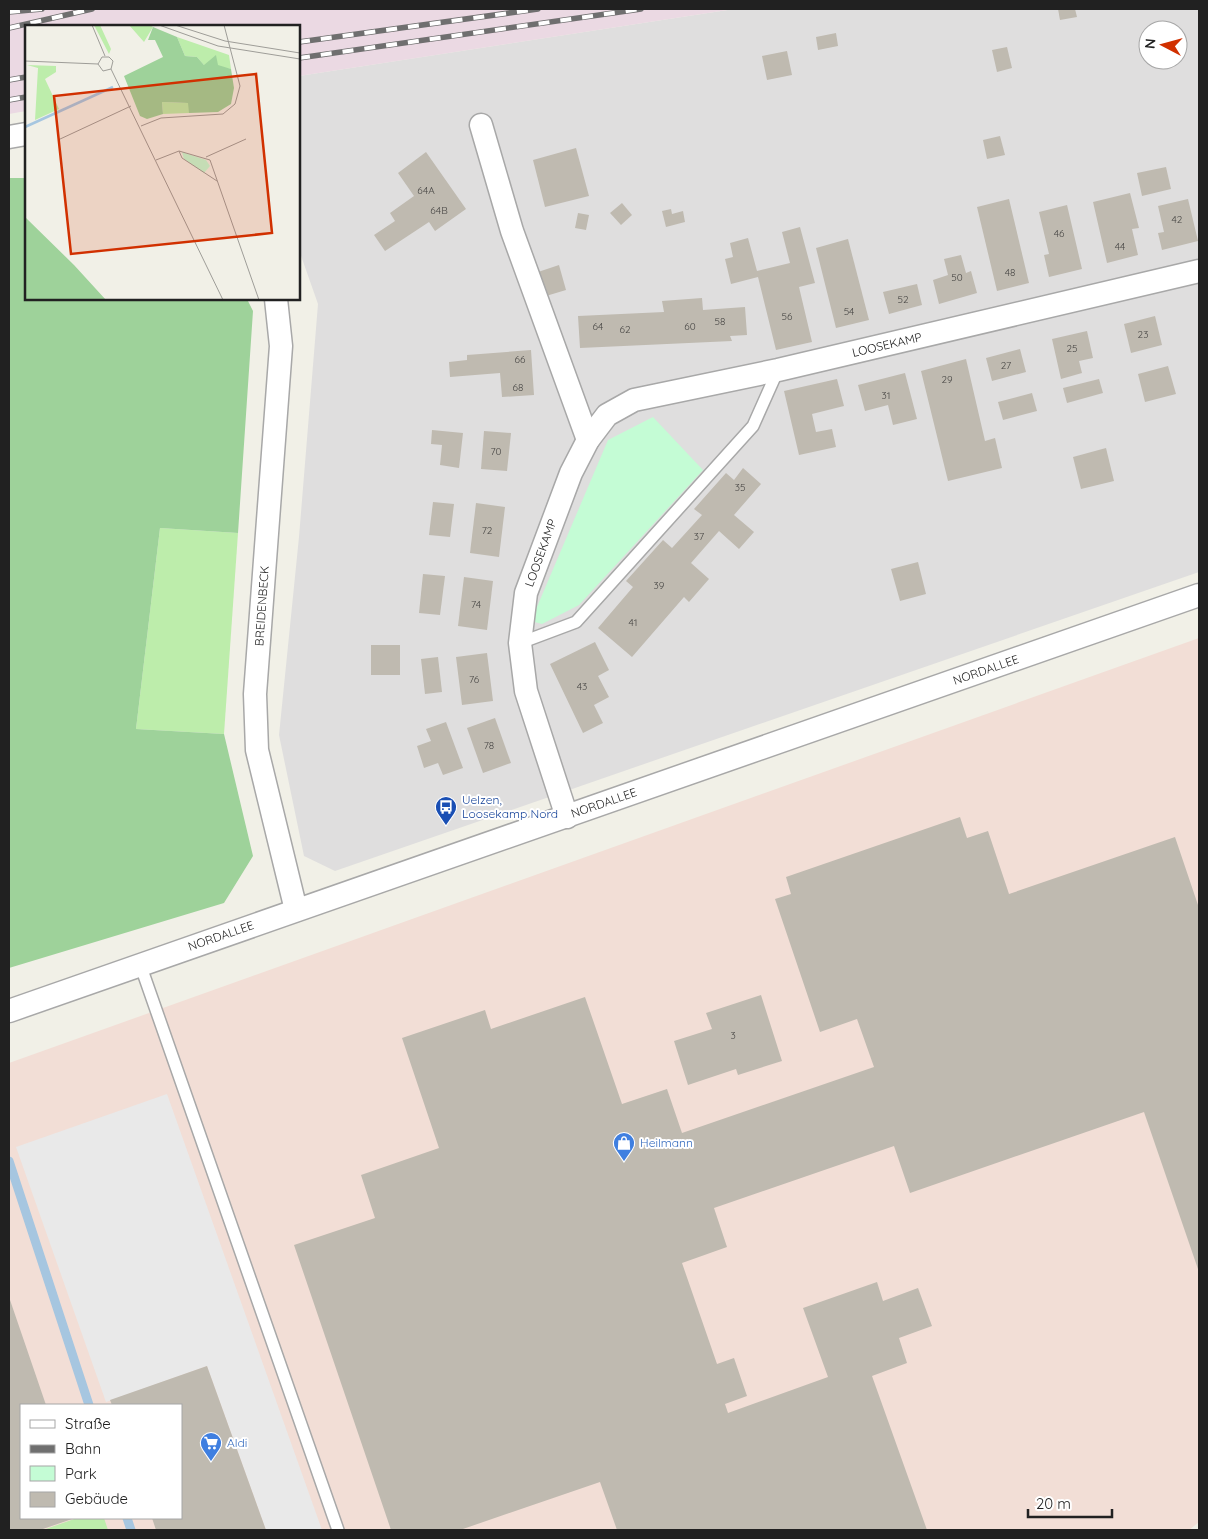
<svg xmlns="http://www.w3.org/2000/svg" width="1208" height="1539" font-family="Quicksand,sans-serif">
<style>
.residential{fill:#dfdede;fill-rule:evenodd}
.commercial{fill:#f2ded6;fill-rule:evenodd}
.industrial{fill:#ebd9e3}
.grass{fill:#bdedab}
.forest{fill:#9ed29a}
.park{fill:#c4fcd5}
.parking{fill:#e9e9e9}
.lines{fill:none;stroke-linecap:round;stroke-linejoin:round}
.stream{stroke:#a6c6e0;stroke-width:9}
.building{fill:#bfbab0}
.lane-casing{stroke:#a8a8a8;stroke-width:14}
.street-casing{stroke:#a8a8a8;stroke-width:25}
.lane{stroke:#fff;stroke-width:11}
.street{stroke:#fff;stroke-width:22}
.rail-casing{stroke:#6f6f6f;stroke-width:5.5}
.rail{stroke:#fff;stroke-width:4;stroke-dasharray:11;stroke-linecap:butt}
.labels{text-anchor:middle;stroke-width:4;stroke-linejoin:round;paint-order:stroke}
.number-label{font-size:10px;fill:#484745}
.street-label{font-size:12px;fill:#212121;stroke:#fff}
.transit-label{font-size:12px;fill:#164399;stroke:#fff;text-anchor:start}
.shop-label{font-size:12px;fill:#366cbe;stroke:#fff;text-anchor:start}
.inset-river{fill:none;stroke:#a6c6e0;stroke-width:2.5}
.inset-road{fill:none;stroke:#9e9d98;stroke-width:1}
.view{fill:#d13000;fill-opacity:0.15;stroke:#d13000;stroke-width:2.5}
.inset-edge{fill:none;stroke:#212121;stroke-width:2.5}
</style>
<rect width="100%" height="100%" fill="#f1f0e7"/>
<path class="residential" d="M 734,9 L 1199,9 L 1199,572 L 335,871 L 304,856 L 279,735 L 299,537 L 318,304 L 299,250 L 299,76 ZM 1148,30 L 1178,30 L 1178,60 L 1148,60 Z"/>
<path class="commercial" d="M 1199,638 L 1199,1522 L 1189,1530 L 9,1530 L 9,1063 ZM 21,1405 L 181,1405 L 181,1518 L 21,1518 Z"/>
<path class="industrial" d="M 9,9 L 734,9 L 299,76 L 299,26 L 26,26 L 26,111 L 9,114 Z"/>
<g class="grass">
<path d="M 160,528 L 238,533 L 224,734 L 136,729 Z"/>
<path d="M 77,1518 L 104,1518 L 108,1530 L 43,1530 Z"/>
</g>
<path class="forest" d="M 9,178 L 26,178 L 26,299 L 247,299 L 253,311 L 238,533 L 160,528 L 136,729 L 224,734 L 253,856 L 224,903 L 9,968 Z"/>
<path class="park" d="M 653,417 L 703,470 L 579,605 L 542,624 L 531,621 L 608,440 Z"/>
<path class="parking" d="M 167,1094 L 322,1530 L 266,1530 L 207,1366 L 106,1402 L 16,1147 Z"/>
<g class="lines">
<g class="stream">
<path d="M 9,1161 L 89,1405"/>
<path d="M 127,1518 L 131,1530"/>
</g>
</g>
<g class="building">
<path d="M 1058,9 L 1075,9 L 1077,17 L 1060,20 Z"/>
<path d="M 836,33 L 838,46 L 818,50 L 816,37 Z"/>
<path d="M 1007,47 L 1012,68 L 997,72 L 992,50 Z"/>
<path d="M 787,51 L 792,75 L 767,80 L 762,56 Z"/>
<path d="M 1000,136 L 1005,155 L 987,159 L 983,140 Z"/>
<path d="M 576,148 L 589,196 L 545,207 L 533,160 Z"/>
<path d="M 426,152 L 466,209 L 435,231 L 429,222 L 385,251 L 374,235 L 395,221 L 390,213 L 414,196 L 398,173 Z"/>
<path d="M 1166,167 L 1171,189 L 1142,196 L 1137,173 Z"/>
<path d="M 1130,193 L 1139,228 L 1132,229 L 1138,255 L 1107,263 L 1093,202 Z"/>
<path d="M 1009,199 L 1029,283 L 997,291 L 977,207 Z"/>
<path d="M 1188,199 L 1198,241 L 1162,250 L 1158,233 L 1164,232 L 1158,206 Z"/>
<path d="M 622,203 L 632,215 L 621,225 L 610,213 Z"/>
<path d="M 1067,205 L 1082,269 L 1049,277 L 1044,255 L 1049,254 L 1039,212 Z"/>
<path d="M 671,209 L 672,214 L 683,211 L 685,222 L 666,227 L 662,211 Z"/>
<path d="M 578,213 L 589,215 L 586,230 L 575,228 Z"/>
<path d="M 800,227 L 815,283 L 799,287 L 812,342 L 776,350 L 758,277 L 731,284 L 725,259 L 733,257 L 730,243 L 748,238 L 757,271 L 790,263 L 782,232 Z"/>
<path d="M 848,239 L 869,320 L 836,328 L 816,248 Z"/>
<path d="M 961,255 L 966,273 L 971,271 L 977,293 L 939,304 L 933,280 L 948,275 L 944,259 Z"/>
<path d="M 559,265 L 566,290 L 546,296 L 538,272 Z"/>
<path d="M 917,284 L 922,305 L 889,314 L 883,292 Z"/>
<path d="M 702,298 L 703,310 L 745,307 L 747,335 L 730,336 L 732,341 L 580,348 L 578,316 L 664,312 L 662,301 Z"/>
<path d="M 1155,316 L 1162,345 L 1131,353 L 1124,324 Z"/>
<path d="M 1087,331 L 1093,358 L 1079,361 L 1082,373 L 1061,379 L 1052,339 Z"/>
<path d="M 1020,349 L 1026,372 L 992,381 L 986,358 Z"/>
<path d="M 531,350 L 534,395 L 502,397 L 500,373 L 450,377 L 449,362 L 467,360 L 467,355 Z"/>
<path d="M 966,359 L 985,441 L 995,438 L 1002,468 L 948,481 L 921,371 Z"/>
<path d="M 1168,366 L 1176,394 L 1145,402 L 1138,374 Z"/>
<path d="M 905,373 L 917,419 L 893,425 L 888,405 L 865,411 L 858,385 Z"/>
<path d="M 837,379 L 844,406 L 812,414 L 816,432 L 832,429 L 836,447 L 799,455 L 784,391 Z"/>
<path d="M 1099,379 L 1103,393 L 1067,403 L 1063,388 Z"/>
<path d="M 1032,393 L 1037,411 L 1003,420 L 998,402 Z"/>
<path d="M 432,430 L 463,433 L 459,468 L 440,465 L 442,445 L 431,444 Z"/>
<path d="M 484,431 L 511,433 L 507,471 L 481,469 Z"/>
<path d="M 1106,448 L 1114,481 L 1081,489 L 1073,457 Z"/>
<path d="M 743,468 L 761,484 L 734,515 L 754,532 L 739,549 L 719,531 L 691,563 L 709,579 L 689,602 L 684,597 L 632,657 L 598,628 L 633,587 L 626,581 L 663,540 L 672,548 L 702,515 L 694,509 L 726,473 L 734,480 Z"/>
<path d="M 433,502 L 454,504 L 450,537 L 429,535 Z"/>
<path d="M 476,503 L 505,507 L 499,557 L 470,553 Z"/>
<path d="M 918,562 L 926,594 L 900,601 L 891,569 Z"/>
<path d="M 423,574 L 445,576 L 440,615 L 419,613 Z"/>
<path d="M 464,577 L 493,581 L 487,630 L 458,626 Z"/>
<path d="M 595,642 L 609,670 L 598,676 L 609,697 L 594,705 L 603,723 L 583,733 L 550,664 Z"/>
<rect x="371" y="645" width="29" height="30"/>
<path d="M 487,653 L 493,701 L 462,705 L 456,657 Z"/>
<path d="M 438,657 L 442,692 L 425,694 L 421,659 Z"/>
<path d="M 495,718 L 511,763 L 483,773 L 467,728 Z"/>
<path d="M 446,722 L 463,768 L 443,775 L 438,763 L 424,768 L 417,746 L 431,741 L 426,729 Z"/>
<path d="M 960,817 L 967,838 L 988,831 L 1009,894 L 1175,837 L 1199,908 L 1199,1272 L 1144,1112 L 910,1193 L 894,1146 L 714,1208 L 727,1247 L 682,1263 L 717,1364 L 734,1358 L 747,1396 L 725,1404 L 728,1413 L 828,1377 L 803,1308 L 877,1282 L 883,1301 L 918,1288 L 932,1326 L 899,1338 L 907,1363 L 872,1376 L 927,1530 L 617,1530 L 600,1482 L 460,1530 L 391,1530 L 294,1245 L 375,1218 L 361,1175 L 439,1148 L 402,1038 L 485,1010 L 491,1029 L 585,997 L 622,1104 L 667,1089 L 682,1133 L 874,1067 L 857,1019 L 820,1032 L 775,899 L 791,894 L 786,877 Z"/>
<path d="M 761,995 L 782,1061 L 738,1075 L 736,1069 L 688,1085 L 674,1041 L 712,1029 L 706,1013 Z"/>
<path d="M 9,1297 L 46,1405 L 21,1405 L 21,1518 L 75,1518 L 40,1530 L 9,1530 Z"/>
<path d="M 207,1366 L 266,1530 L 156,1530 L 152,1518 L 181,1518 L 181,1405 L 112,1405 L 110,1400 Z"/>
</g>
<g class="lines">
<g class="lane-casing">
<g id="lane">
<path d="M 520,643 L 576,622 L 753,426 L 778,370"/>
<path d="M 140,964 L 338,1530"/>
</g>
</g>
<g class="street-casing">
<g id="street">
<path d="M 481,125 L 512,231 L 588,440"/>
<path d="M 9,137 L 26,134"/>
<path d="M 276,299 L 281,346 L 255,694 L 257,750 L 296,910"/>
<path d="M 567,817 L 526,691 L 520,643 L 526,593 L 571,473 L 588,440 L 607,415 L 634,400 L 778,370 L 1199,271"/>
<path d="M 9,1011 L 1199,595"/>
</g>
</g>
<use href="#lane" class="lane"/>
<use href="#street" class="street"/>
<g class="rail-casing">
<g id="rail">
<path d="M 9,12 L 42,9"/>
<path d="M 9,28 L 92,9"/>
<path d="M 299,42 L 538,9"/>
<path d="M 299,58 L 641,9"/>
<path d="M 9,80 L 26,77"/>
<path d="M 9,100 L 26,97"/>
</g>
</g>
<use href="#rail" class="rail"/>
</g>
<defs>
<g id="bus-pin" transform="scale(1.125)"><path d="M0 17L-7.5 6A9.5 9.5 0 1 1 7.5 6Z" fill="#1a4fb4" stroke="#fff"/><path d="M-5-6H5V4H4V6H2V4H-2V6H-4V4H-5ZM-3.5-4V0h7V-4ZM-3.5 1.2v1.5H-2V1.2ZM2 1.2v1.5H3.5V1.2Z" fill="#fff"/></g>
<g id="shop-pin" transform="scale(1.125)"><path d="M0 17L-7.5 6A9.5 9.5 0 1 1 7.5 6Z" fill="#3f7fe0" stroke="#fff"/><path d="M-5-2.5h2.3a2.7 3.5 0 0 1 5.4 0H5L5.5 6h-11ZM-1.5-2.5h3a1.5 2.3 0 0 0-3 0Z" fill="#fff"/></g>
<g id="supermarket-pin" transform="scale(1.125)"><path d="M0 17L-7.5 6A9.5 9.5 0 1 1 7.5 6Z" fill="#3f7fe0" stroke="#fff"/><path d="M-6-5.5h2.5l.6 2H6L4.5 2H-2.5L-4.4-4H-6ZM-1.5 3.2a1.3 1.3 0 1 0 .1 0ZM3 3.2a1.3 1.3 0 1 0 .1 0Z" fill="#fff"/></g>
</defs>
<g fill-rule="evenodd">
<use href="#bus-pin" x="446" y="807"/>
<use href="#shop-pin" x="624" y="1143"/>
<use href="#supermarket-pin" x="211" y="1443"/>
</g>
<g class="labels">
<g class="number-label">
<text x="426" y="194">64A</text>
<text x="439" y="214">64B</text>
<text x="1177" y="223">42</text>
<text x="1059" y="237">46</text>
<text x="1120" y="250">44</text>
<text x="1010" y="276">48</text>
<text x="957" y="281">50</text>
<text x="903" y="303">52</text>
<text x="849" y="315">54</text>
<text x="787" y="320">56</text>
<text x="720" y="325">58</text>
<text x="598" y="330">64</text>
<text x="690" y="330">60</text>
<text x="625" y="333">62</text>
<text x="1143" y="338">23</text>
<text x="1072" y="352">25</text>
<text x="520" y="363">66</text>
<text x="1006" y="369">27</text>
<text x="947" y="383">29</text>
<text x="518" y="391">68</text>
<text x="886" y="399">31</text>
<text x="496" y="455">70</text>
<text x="740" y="491">35</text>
<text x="487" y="534">72</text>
<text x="699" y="540">37</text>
<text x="659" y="589">39</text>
<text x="476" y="608">74</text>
<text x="633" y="626">41</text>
<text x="474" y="683">76</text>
<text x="582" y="690">43</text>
<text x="489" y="749">78</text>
<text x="733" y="1039">3</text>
</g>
<g class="street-label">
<text transform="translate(887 345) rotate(-13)" y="4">LOOSEKAMP</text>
<text transform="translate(541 553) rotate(-70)" y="4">LOOSEKAMP</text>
<text transform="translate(262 606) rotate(-86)" y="4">BREIDENBECK</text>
<text transform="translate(986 670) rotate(-19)" y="4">NORDALLEE</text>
<text transform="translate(604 803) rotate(-19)" y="4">NORDALLEE</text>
<text transform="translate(221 936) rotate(-19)" y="4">NORDALLEE</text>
</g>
<g class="transit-label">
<text x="462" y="804">Uelzen,<tspan x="462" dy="14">Loosekamp Nord</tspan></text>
</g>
<g class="shop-label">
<text x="640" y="1147">Heilmann</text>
<text x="227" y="1447">Aldi</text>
</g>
</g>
<g transform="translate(25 25)">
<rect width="275" height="275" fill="#f1f0e7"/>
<path d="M 69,0 L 75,0 L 86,24 L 84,29 ZM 104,0 L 125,0 L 128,2 L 119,17 ZM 152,12 L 204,30 L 206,44 L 179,40 L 172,32 L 160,31 ZM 2,40 L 31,41 L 31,47 L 20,54 L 34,84 L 10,95 L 13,43 ZM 137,77 L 164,78 L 164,88 L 138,89 Z" fill="#bdedab"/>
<path d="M 128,2 L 152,12 L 160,31 L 172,32 L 179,40 L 191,30 L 193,40 L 206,44 L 209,63 L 206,79 L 193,87 L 164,88 L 163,78 L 137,77 L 138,89 L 122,94 L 115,91 L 99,51 L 138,32 L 130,15 L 123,15 ZM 0,192 L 49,240 L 81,275 L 0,275 Z" fill="#9ed29a"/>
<path d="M 157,127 L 181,135 L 185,141 L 179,148 L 159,134 Z" fill="#c4fcd5"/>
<path class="inset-river" d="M 0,102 L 88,62"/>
<path class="inset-road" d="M 67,0 L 80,31M 134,0 L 193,21 L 275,34M 150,0 L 200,16 L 275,28M 0,36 L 73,39M 73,39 L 77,32 L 84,32 L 88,36 L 86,44M 73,39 L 78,46 L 86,44M 86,44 L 198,275M 116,101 L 136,93 L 198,89 L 210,79 L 215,61 L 199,0M 33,115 L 106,81M 154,126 L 157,133 L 192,156M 181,132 L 221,114M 131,135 L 154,126 L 185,135 L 234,275"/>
<path class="view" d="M 231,49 L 247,208 L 46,229 L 29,71 Z"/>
<rect width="275" height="275" class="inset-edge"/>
</g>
<rect width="1208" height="1539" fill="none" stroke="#212121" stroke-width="20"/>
<rect x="20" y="1404" width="162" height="115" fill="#ffffff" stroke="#a6a6a6"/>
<rect x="30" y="1420" width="25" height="8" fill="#ffffff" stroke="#a6a6a6"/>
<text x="65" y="1429" font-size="15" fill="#212121">Straße</text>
<rect x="30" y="1445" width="25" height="8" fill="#6f6f6f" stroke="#a6a6a6"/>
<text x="65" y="1454" font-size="15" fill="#212121">Bahn</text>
<rect x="30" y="1466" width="25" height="15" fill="#c4fcd5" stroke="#a6a6a6"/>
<text x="65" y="1479" font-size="15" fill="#212121">Park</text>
<rect x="30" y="1492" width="25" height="15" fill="#bfbab0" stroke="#a6a6a6"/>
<text x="65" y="1504" font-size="15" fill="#212121">Gebäude</text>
<g transform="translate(1163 45) rotate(276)"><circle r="24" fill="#ffffff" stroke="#a6a6a6"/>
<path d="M0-4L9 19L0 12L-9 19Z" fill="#d13000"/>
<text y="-8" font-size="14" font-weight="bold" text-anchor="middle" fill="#212121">N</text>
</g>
<path d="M1028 1509v8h84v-8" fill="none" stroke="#212121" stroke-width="2.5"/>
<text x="1036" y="1509" font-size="15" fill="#212121" stroke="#ffffff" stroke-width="4" paint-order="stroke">20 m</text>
</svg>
